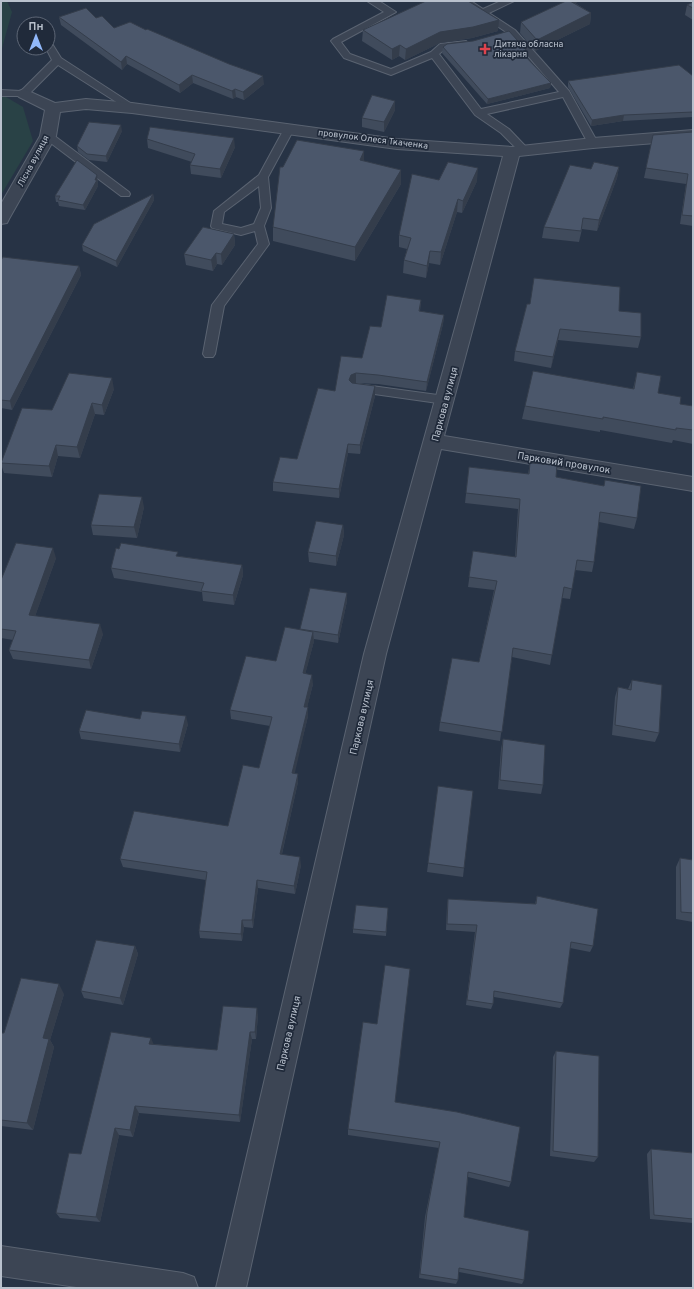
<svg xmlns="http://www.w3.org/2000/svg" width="694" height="1289" font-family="Overpass,sans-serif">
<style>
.green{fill:#294246}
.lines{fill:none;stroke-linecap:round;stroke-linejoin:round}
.service-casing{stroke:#5a6371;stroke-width:2}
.minor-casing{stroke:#5a6371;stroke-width:2}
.tertiary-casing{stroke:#5a6371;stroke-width:2}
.service{fill:#3c4554;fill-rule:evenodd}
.minor{fill:#3c4554;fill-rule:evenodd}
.tertiary{fill:#3c4554;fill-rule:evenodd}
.wall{fill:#404b5c}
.shaded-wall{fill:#343d4b}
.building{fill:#4b576b;stroke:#343d4b}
.health-dot{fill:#e0444e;stroke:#202a3a;stroke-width:1.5}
.labels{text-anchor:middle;stroke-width:3.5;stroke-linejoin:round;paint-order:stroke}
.far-poi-label{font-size:9px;fill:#b9c1cd;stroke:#202a3a;text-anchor:start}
.far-street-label{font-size:9px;fill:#b9c1cd;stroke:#202a3a}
.street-label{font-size:10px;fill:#b9c1cd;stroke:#202a3a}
</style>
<rect width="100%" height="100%" fill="#273345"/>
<g class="green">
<path d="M 1,1 L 7,1 L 12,12 L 1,52 Z"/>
<path d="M 1,94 L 23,107 L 33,141 L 1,195 Z"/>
</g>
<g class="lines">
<g class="service-casing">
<g id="service">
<path d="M 367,1 L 379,1 L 396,12 L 341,42 L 350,54 L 391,69 L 431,52 L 440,44 L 466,41 L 468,43 L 466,45 L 446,48 L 439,54 L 481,109 L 559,92 L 509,34 L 460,1 L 471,1 L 483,9 L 501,1 L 514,1 L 489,13 L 515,30 L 569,91 L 598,143 L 597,145 L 589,145 L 563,97 L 487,114 L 509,129 L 530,151 L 529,153 L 521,153 L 501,133 L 475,115 L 432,58 L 391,75 L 344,58 L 331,41 L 333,39 L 384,12 Z"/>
<path d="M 36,19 L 39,20 L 42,24 L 32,24 L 33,20 Z"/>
<path d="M 48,41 L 51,42 L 61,58 L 135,106 L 137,108 L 135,110 L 129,110 L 58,65 L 27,96 L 1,96 L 1,90 L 21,91 L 52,60 L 46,48 L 48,48 Z"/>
<path d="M 289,126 L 294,129 L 268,177 L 271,208 L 264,226 L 269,244 L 224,306 L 215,354 L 213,357 L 205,357 L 203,354 L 212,305 L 258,244 L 255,231 L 241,235 L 212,228 L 211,226 L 214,211 L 259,175 L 284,129 ZM 259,186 L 261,208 L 254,224 L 241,228 L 222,224 L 224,212 Z"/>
<path d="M 48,133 L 52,134 L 129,192 L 130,194 L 129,196 L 121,196 L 44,138 L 43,136 Z"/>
<path d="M 357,384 L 445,396 L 449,397 L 451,400 L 449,403 L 445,404 L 353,391 L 351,388 L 353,385 Z"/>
</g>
</g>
<g class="minor-casing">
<path id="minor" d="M 24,89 L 55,103 L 86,99 L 132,103 L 397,139 L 512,147 L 593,138 L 693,130 L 693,140 L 593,148 L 519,156 L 444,436 L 693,477 L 693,491 L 441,449 L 386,654 L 246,1288 L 216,1288 L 364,654 L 503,156 L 397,149 L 132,113 L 86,109 L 60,112 L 56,136 L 9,219 L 7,223 L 1,224 L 1,204 L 40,136 L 45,110 L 19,97 L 16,94 L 19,91 Z"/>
</g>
<g class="tertiary-casing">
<path id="tertiary" d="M 1,1246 L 183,1273 L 194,1277 L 198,1288 L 83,1288 L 1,1276 Z"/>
</g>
<use href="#service" class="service"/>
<use href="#minor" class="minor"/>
<use href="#tertiary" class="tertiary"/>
</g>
<g class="wall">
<path d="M 565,1 L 580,1 L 575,3 L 591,13 L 590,24 L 535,51 L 520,33 L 521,22 L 566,1 Z"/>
<path d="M 693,2 L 693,20 L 685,15 L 687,5 Z"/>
<path d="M 59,17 L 96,18 L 114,28 L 146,30 L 264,84 L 244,100 L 236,97 L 233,99 L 193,83 L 180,93 L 127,64 L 122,70 L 61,25 Z"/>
<path d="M 363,30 L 498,31 L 472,38 L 440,43 L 405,60 L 399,56 L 392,60 L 362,41 Z"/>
<path d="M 443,47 L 526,55 L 525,56 L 551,83 L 550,88 L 487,104 L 442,53 Z"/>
<path d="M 693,76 L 693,117 L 623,121 L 591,126 L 568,87 L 568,81 Z"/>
<path d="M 395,101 L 395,110 L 384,132 L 362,127 L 362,118 Z"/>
<path d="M 122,131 L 107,162 L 89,160 L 78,152 L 77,146 Z"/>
<path d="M 693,132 L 693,226 L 680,224 L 686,184 L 644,178 L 653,135 Z"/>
<path d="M 147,139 L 235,147 L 221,178 L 191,174 L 190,165 L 192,162 L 148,148 Z"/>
<path d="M 364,151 L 364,161 L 401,170 L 401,184 L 355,261 L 273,241 L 273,227 L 283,167 Z"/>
<path d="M 619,167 L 617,178 L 597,231 L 582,229 L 579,242 L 542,238 L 544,227 L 591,169 Z"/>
<path d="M 97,175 L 98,186 L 85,210 L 59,206 L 58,202 L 56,202 L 55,196 Z"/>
<path d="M 477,181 L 462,213 L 457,212 L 440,265 L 429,263 L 426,278 L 403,273 L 404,260 L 407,249 L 399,247 L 399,235 Z"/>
<path d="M 153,194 L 154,200 L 117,267 L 83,251 L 82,245 Z"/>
<path d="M 234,234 L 235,245 L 222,265 L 217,264 L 213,271 L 186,265 L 184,254 Z"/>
<path d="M 1,260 L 79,266 L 81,275 L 12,410 L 1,408 Z"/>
<path d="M 421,300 L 420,311 L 444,315 L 443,324 L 426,391 L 378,384 L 356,383 L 353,383 L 375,386 L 375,396 L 360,454 L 348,453 L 339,498 L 273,491 L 273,482 L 297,459 L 335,391 L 362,358 L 381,327 Z"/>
<path d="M 527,304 L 641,337 L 638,348 L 558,340 L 551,368 L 514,361 L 515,351 Z"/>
<path d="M 637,372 L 658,393 L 680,404 L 693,406 L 693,444 L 673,440 L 672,443 L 600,430 L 600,432 L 522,419 L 525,406 L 633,389 Z"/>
<path d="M 114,389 L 104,415 L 95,414 L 80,458 L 58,456 L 52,477 L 4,473 L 1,464 L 1,462 L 52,410 Z"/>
<path d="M 530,463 L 556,477 L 604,486 L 605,480 L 637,518 L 634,529 L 599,522 L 594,562 L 592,572 L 575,570 L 570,599 L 562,598 L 550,665 L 512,657 L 500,741 L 439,731 L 440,722 L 479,662 L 494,590 L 468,587 L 473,551 L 515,557 L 518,509 L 465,503 L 469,467 L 528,474 Z"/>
<path d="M 144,507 L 137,538 L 93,535 L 91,525 Z"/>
<path d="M 343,525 L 344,535 L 336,566 L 309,562 L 308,552 Z"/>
<path d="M 178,556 L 242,565 L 243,575 L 234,605 L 203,601 L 202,592 L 114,578 L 111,568 Z"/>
<path d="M 56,558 L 35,616 L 103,634 L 91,669 L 13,659 L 9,650 L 13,640 L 1,638 L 1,580 Z"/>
<path d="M 347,601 L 338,643 L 314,639 L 314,641 L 305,674 L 313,684 L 307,707 L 308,716 L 294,773 L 298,774 L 298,782 L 282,854 L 301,865 L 295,894 L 258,888 L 253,928 L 244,927 L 242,941 L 200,938 L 199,931 L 206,880 L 123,867 L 120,859 L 228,826 L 259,768 L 270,726 L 231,719 L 230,710 L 276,661 L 300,629 Z"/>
<path d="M 632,680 L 659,733 L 655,742 L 612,735 L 615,697 L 618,687 L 628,689 Z"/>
<path d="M 140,719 L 188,724 L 180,752 L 81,739 L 79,731 Z"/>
<path d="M 503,739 L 543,785 L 541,794 L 498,789 L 501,749 Z"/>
<path d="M 438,786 L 464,868 L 463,877 L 427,872 Z"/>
<path d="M 680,858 L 693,860 L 693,922 L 676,919 L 676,867 Z"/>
<path d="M 537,896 L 593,946 L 590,952 L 570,948 L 563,1003 L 560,1008 L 494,997 L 493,1004 L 491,1009 L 466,1005 L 475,932 L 446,930 L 447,906 L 448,899 L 535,904 Z"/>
<path d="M 388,908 L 386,936 L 353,933 L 353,929 Z"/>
<path d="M 135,946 L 138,954 L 123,1005 L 84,998 L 81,991 Z"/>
<path d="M 64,994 L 50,1040 L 54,1047 L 33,1130 L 1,1126 L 1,1033 L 4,1033 Z"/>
<path d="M 258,1015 L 256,1039 L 252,1039 L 240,1122 L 139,1113 L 133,1137 L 119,1135 L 100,1222 L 60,1218 L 56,1213 L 81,1154 L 153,1044 L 217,1050 Z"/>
<path d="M 556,1051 L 598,1157 L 594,1162 L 550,1156 L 553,1057 Z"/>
<path d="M 395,1102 L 511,1182 L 509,1187 L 468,1177 L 464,1217 L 524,1280 L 522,1284 L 459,1272 L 458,1280 L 456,1284 L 419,1278 L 425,1217 L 439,1148 L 348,1135 L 348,1129 Z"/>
<path d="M 651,1149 L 693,1153 L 693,1223 L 650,1219 L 647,1154 Z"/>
</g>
<g class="shaded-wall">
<path d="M 572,1 L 580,1 L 571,5 Z"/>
<path d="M 591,13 L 590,24 L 535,51 L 537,40 Z"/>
<path d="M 499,20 L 498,31 L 472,38 L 440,43 L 405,60 L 406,49 L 440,32 Z"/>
<path d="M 400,45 L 399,56 L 392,60 L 392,49 Z"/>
<path d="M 526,50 L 526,55 L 521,58 L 521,52 Z"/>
<path d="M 126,56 L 127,64 L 122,70 L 121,62 Z"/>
<path d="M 192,75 L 193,83 L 180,93 L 179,85 Z"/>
<path d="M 263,76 L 264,84 L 244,100 L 243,92 Z"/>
<path d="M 551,83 L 550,88 L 487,104 L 488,99 Z"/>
<path d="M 235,89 L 236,97 L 233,99 L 232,91 Z"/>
<path d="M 395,101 L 395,110 L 384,132 L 384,122 Z"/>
<path d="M 624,115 L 623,121 L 591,126 L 592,120 Z"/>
<path d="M 121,125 L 122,131 L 107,162 L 106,156 Z"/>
<path d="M 234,138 L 235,147 L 221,178 L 220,169 Z"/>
<path d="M 364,151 L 364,165 L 360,160 Z"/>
<path d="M 619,167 L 617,178 L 597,231 L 599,220 Z"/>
<path d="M 478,168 L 477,181 L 462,213 L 463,201 Z"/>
<path d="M 401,170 L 401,184 L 355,261 L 355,247 Z"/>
<path d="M 97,175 L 98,186 L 85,210 L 83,205 Z"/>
<path d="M 153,194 L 154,200 L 117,267 L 116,261 Z"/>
<path d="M 458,199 L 457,212 L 440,265 L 441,252 Z"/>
<path d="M 234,234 L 235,245 L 222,265 L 221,254 Z"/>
<path d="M 430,251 L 429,263 L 426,278 L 427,266 Z"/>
<path d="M 216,253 L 217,264 L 213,271 L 211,260 Z"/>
<path d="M 79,266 L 81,275 L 12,410 L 10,401 Z"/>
<path d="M 444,315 L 443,324 L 426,391 L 427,382 Z"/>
<path d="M 560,329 L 558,340 L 551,368 L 553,357 Z"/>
<path d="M 356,373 L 356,383 L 351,384 L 349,380 L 351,375 Z"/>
<path d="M 112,378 L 114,389 L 104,415 L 102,405 Z"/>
<path d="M 375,386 L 375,396 L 360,454 L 360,445 Z"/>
<path d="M 92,403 L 95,414 L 80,458 L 77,447 Z"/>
<path d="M 348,444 L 348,453 L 339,498 L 339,489 Z"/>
<path d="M 56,445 L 58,456 L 52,477 L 49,466 Z"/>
<path d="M 142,497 L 144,507 L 137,538 L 134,527 Z"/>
<path d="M 343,525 L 344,535 L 336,566 L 336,556 Z"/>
<path d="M 53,548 L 56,558 L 32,625 L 29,615 Z"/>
<path d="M 242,565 L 243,575 L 234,605 L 233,595 Z"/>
<path d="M 347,593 L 347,601 L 338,643 L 338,635 Z"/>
<path d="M 100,624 L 103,634 L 91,669 L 89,660 Z"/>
<path d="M 313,632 L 314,641 L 303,683 L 303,673 Z"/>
<path d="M 312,675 L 313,684 L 305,716 L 304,707 Z"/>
<path d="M 308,707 L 308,716 L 293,781 L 292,773 Z"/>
<path d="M 186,716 L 188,724 L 180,752 L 179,744 Z"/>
<path d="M 298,774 L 298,782 L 280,862 L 280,854 Z"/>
<path d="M 300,857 L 301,865 L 295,894 L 294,886 Z"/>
<path d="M 257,880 L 258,888 L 253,928 L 252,920 Z"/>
<path d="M 242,920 L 244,927 L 242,941 L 241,934 Z"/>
<path d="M 135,946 L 138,954 L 123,1005 L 120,998 Z"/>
<path d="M 59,984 L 64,994 L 50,1040 L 54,1047 L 33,1130 L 27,1123 L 43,1038 Z"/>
<path d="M 257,1008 L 258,1015 L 256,1039 L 255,1032 Z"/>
<path d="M 250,1032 L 252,1039 L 240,1122 L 239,1115 Z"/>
<path d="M 151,1038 L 154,1045 L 149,1044 Z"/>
<path d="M 135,1106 L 139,1113 L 133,1137 L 130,1130 Z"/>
<path d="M 115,1128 L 119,1135 L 100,1222 L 96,1217 Z"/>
</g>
<g class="building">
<path d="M 426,1 L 468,1 L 499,20 L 473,27 L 440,32 L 406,49 L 400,45 L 392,49 L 363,30 Z"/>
<path d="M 566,1 L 570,1 L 591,13 L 537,40 L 521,22 Z"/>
<path d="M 693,2 L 693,8 L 687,5 Z"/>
<path d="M 86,8 L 96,18 L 102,16 L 114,28 L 130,22 L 146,30 L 147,29 L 229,64 L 263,76 L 243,92 L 235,89 L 232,91 L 192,75 L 179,85 L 126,56 L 121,62 L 59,17 Z"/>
<path d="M 509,31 L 526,50 L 521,52 L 551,83 L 488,99 L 443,47 L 447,44 L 473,41 Z"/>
<path d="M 679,65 L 693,76 L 693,112 L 624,115 L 592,120 L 568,81 Z"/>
<path d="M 372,95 L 395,101 L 384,122 L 362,118 Z"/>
<path d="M 89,122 L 121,125 L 106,156 L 87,154 L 77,146 Z"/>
<path d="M 150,127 L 234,138 L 220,169 L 190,165 L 195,154 L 147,139 Z"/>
<path d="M 693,132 L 693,216 L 682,215 L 688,174 L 646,168 L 653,135 Z"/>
<path d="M 297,140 L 364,151 L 360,160 L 401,170 L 355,247 L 273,227 L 280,167 L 283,167 Z"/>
<path d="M 77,160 L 97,175 L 95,180 L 97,180 L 83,205 L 58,200 L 60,196 L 55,196 Z"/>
<path d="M 448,162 L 478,168 L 463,201 L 458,199 L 441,252 L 430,251 L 427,266 L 404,260 L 411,238 L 399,235 L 412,174 L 439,180 Z"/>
<path d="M 594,162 L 619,167 L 599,220 L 583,218 L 581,231 L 544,227 L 570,165 L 591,169 Z"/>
<path d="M 153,194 L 116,261 L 82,245 L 94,224 Z"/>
<path d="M 203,227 L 234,234 L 221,254 L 216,253 L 211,260 L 184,254 Z"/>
<path d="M 3,257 L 79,266 L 10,401 L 1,400 L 1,260 Z"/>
<path d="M 534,278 L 620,287 L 619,311 L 641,313 L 641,337 L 560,329 L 553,357 L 515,351 L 527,304 L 530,304 Z"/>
<path d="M 387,295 L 421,300 L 419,311 L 444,315 L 427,382 L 378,375 L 356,373 L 351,375 L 349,380 L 352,383 L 375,386 L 360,445 L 348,444 L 339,489 L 273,482 L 280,457 L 297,459 L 318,388 L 335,391 L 341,356 L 362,358 L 370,326 L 381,327 Z"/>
<path d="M 533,371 L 634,389 L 637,372 L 661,376 L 658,393 L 681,397 L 680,404 L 693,406 L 693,430 L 676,428 L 676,430 L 603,417 L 603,419 L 525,406 Z"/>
<path d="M 69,373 L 112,378 L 102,405 L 92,403 L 77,447 L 56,445 L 49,466 L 1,463 L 22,408 L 52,410 Z"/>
<path d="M 530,463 L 557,465 L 556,477 L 604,486 L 605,480 L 641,486 L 637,518 L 600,512 L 594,562 L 577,560 L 572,589 L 564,587 L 552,655 L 513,648 L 502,732 L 440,722 L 452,658 L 479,662 L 497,581 L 469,577 L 473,551 L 516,557 L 520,499 L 466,493 L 469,467 L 529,474 Z"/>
<path d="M 99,494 L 142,497 L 134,527 L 91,525 Z"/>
<path d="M 316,521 L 343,525 L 336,556 L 308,552 Z"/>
<path d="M 16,543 L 53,548 L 29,615 L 100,624 L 89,660 L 9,650 L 16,631 L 1,629 L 1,580 Z"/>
<path d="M 121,543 L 178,552 L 176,556 L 242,565 L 233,595 L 201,591 L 204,583 L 111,568 L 116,548 L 119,549 Z"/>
<path d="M 310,588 L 347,593 L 338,635 L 300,629 Z"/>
<path d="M 285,627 L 313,632 L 303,673 L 312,675 L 304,707 L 308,707 L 292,773 L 298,774 L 280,854 L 300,857 L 294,886 L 257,880 L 252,920 L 242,920 L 241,934 L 199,931 L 207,872 L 120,859 L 134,811 L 228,826 L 243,765 L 259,768 L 272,717 L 230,710 L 246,656 L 276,661 Z"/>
<path d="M 632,680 L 662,685 L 659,733 L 615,725 L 618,687 L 631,690 Z"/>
<path d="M 86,710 L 140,719 L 142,711 L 186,716 L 179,744 L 79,731 Z"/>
<path d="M 503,739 L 545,745 L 543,785 L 500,780 Z"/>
<path d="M 438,786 L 473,791 L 464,868 L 428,863 Z"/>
<path d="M 680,858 L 693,860 L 693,913 L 681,912 Z"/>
<path d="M 537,896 L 598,909 L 593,946 L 571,942 L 563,1003 L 494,991 L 493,1004 L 467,1000 L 477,925 L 447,924 L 448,899 L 536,904 Z"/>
<path d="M 356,905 L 388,908 L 386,932 L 353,929 Z"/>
<path d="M 96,940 L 135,946 L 120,998 L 81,991 Z"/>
<path d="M 385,965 L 410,969 L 395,1102 L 457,1112 L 520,1127 L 511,1182 L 468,1172 L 464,1217 L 529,1231 L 524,1280 L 459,1268 L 458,1280 L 420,1274 L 427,1212 L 440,1142 L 348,1129 L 363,1022 L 377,1024 Z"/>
<path d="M 21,978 L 59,984 L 43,1038 L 49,1039 L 27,1123 L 1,1120 L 1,1033 L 4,1033 Z"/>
<path d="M 223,1006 L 257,1008 L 255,1032 L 250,1032 L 239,1115 L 135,1106 L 130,1130 L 115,1128 L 96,1217 L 56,1213 L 69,1153 L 81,1154 L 111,1032 L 151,1038 L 149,1044 L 217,1050 Z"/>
<path d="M 556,1051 L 599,1056 L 598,1157 L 553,1151 Z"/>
<path d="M 651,1149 L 693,1153 L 693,1219 L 654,1215 Z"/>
</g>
<path class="health-dot" d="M483 43h4v4h4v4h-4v4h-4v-4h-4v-4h4z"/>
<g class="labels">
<g class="far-poi-label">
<text x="494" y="47">Дитяча обласна<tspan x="494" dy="10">лікарня</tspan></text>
</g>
<g class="far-street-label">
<text transform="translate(373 139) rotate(7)" y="3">провулок Олеся Ткаченка</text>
<text transform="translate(33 161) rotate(-62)" y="3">Лісна вулиця</text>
</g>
<g class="street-label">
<text transform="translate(444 404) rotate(-75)" y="4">Паркова вулиця</text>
<text transform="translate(564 462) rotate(9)" y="4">Парковий провулок</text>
<text transform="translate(361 717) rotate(-77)" y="4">Паркова вулиця</text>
<text transform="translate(288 1033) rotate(-77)" y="4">Паркова вулиця</text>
</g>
</g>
<rect width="694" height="1289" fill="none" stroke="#b9c1cd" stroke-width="4"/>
<g transform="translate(36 36)"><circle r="19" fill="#202a3a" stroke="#5d6675"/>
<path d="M0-3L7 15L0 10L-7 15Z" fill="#91b8fa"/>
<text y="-6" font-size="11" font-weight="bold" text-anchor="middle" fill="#b9c1cd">Пн</text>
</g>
</svg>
